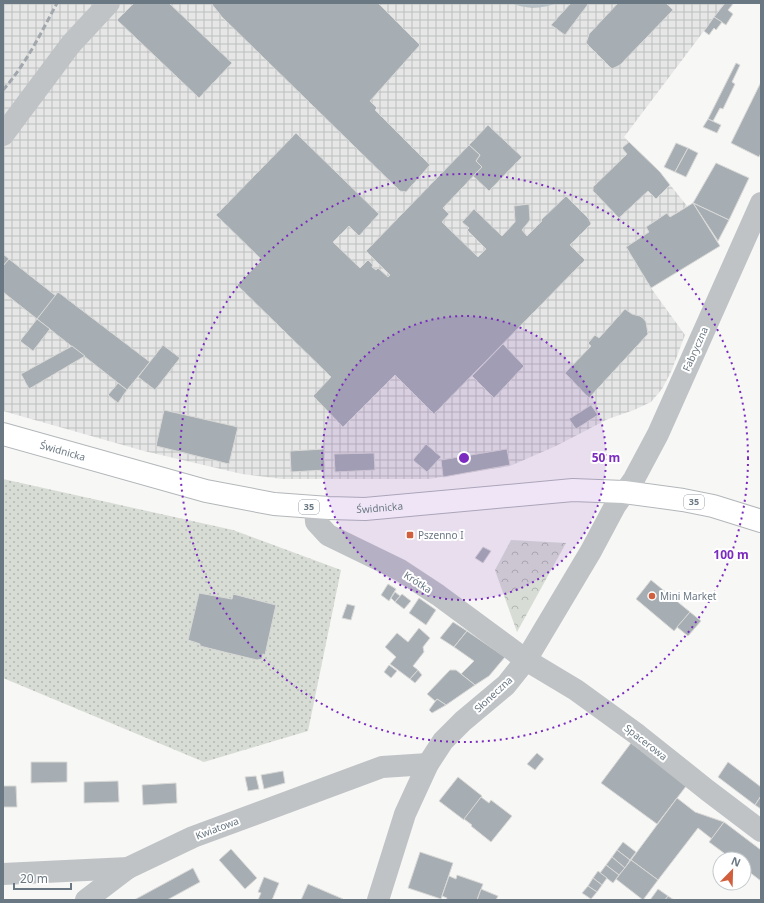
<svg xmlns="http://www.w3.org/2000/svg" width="764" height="903" font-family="'Noto Sans',sans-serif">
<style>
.industrial{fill:url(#industrial-grid)}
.forest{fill:url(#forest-crowns)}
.park{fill:url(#park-dots)}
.water{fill:url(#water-rules)}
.building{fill:#a7aeb3;stroke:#d9d9d7}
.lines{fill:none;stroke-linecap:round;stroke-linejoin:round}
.major-casing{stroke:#b3b7ba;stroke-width:24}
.minor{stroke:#bfc3c6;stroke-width:22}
.major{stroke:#fff;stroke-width:22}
.rail{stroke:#a1a7ac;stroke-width:3;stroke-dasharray:6 3;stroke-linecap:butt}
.ring{fill:none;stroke:#7b2cbf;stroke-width:2;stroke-dasharray:2 4}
.poi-dot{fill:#d15e3c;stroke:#fff;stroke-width:1.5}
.labels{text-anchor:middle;stroke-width:4;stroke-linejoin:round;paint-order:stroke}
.shield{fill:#fff;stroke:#97a0a8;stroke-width:1}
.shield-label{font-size:9px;font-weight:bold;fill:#6a7883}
.street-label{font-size:10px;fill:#6a7883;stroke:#fff}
.poi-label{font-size:10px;fill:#6a7883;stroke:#fff;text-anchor:start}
.centre{fill:#7b2cbf;stroke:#fff;stroke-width:2}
.ring-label{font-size:12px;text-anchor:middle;font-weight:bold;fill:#7b2cbf;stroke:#fff;stroke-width:4;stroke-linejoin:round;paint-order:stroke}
</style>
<defs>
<pattern id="industrial-grid" width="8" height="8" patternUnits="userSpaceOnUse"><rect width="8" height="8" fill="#e5e6e5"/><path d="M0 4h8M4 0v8" fill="none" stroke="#bebfbf"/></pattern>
<pattern id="forest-crowns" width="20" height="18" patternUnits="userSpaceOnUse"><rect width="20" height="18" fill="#d7dcd5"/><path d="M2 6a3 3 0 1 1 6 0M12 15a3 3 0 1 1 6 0" fill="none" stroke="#b2b7b2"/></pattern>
<pattern id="park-dots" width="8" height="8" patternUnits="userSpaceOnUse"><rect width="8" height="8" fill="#d7dcd5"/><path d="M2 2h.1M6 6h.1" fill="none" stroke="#b2b7b2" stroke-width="1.8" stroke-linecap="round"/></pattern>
<pattern id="water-rules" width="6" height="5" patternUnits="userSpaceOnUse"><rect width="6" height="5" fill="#b8c2c6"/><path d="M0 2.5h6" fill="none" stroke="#9aa2a6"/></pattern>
</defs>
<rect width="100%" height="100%" fill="#f7f7f5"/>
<path class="industrial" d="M 3,3 L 725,3 L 624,137 L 660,172 L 687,206 L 670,217 L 667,213 L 646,227 L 649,232 L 626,247 L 651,288 L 685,335 L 671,372 L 662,389 L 651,402 L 634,410 L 608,419 L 556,446 L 510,466 L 429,479 L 282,479 L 242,474 L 144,451 L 3,411 Z"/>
<path class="forest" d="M 511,540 L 566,543 L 517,632 L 495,570 Z"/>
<path class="park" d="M 3,479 L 233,530 L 341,570 L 308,731 L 204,762 L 3,678 Z"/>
<path class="water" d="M 511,3 L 557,3 C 542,9 525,9 511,3 Z"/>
<g class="building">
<path d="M 134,3 L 169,3 L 232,63 L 199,98 L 117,20 Z"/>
<path d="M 211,3 L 378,3 L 420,45 L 370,101 L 377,108 L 375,110 L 430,165 L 406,192 L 400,191 L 222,17 Z"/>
<path d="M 571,3 L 589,3 L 565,35 L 551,25 Z"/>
<path d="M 618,3 L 666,3 L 673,10 L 620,65 L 612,69 L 586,43 L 589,34 Z"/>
<path d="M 725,3 L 733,4 L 728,10 L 733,14 L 726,25 L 714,17 Z"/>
<path d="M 714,17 L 722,22 L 716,30 L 714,28 L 709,35 L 704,31 Z"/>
<path d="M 736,63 L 740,65 L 732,82 L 735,84 L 723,109 L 720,108 L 713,121 L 708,119 Z"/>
<path d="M 761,82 L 761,153 L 759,157 L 731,143 Z"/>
<path d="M 708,119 L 721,125 L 717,133 L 703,127 Z"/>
<path d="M 488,125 L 522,157 L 489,191 L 473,176 L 482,167 L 476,161 L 480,155 L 469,145 Z"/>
<path d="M 296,133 L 379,214 L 359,236 L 349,226 L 333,242 L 360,268 L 368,260 L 373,265 L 372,267 L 376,270 L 378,268 L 388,277 L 390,275 L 366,251 L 469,145 L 480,155 L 476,161 L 482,167 L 443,208 L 449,214 L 442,222 L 478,257 L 486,249 L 467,230 L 469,228 L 462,222 L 474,209 L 502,236 L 515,222 L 514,206 L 529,204 L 530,220 L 522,230 L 527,236 L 542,221 L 541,220 L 566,196 L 589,219 L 591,224 L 570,245 L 585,260 L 434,414 L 395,375 L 343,427 L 313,396 L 331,377 L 237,285 L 262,260 L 216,215 Z"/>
<path d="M 629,142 L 660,172 L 670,185 L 656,199 L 648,191 L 619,218 L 593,191 L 593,187 L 627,154 L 622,148 Z"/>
<path d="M 676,143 L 688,148 L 675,172 L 664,167 Z"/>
<path d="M 688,148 L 698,153 L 686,177 L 675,172 Z"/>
<path d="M 716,163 L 749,178 L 729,220 L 693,203 Z"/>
<path d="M 693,203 L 729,220 L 718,241 Z"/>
<path d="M 693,203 L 720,246 L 651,288 L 626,247 L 649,232 L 646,227 L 667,213 L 670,217 Z"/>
<path d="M 3,254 L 9,259 L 3,266 Z"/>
<path d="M 9,259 L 56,296 L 37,319 L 3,292 L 3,266 Z"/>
<path d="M 58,292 L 150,362 L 127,390 L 37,319 Z"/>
<path d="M 625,309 L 632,314 L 640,316 L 644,319 L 646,322 L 648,334 L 589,398 L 565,373 L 591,346 L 588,343 L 595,335 L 599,338 Z"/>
<path d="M 37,319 L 50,329 L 33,351 L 20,341 Z"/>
<path d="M 503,344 L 524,366 L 494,398 L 472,376 Z"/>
<path d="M 163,345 L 180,358 L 155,390 L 138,377 Z"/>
<path d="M 72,346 L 85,356 L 29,389 L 21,374 Z"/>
<path d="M 118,383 L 127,390 L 118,403 L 108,395 Z"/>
<path d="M 591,405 L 598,415 L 576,429 L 569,419 Z"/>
<path d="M 164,410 L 238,427 L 229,464 L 156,446 Z"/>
<path d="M 426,444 L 441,457 L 427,472 L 413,460 Z"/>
<path d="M 324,449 L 325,470 L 291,472 L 290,451 Z"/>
<path d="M 507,449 L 510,465 L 443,477 L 441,460 Z"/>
<path d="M 374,453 L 375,470 L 335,472 L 334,454 Z"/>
<path d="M 483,547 L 491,551 L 483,563 L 475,558 Z"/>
<path d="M 651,580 L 690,612 L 674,631 L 636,599 Z"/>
<path d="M 388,584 L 396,589 L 389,601 L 381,595 Z"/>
<path d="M 395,592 L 400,596 L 395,602 L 391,598 Z"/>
<path d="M 199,593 L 232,599 L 233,594 L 276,605 L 265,655 L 263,654 L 262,659 L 257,660 L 228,653 L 200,646 L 200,644 L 188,640 Z"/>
<path d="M 402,594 L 411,601 L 404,609 L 395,602 Z"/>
<path d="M 419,598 L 436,610 L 426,625 L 409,613 Z"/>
<path d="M 347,604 L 355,606 L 351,620 L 342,618 Z"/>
<path d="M 690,612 L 701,621 L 688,636 L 677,627 Z"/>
<path d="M 453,622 L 467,631 L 454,647 L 440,638 Z"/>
<path d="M 419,628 L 430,638 L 423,647 L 424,652 L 413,666 L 418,670 L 410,679 L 390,664 L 396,657 L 385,647 L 397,633 L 408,642 Z"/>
<path d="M 467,631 L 505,657 L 489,676 L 475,685 L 461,674 L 474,661 L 454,647 Z"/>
<path d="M 389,665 L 397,671 L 391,678 L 384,672 Z"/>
<path d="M 418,670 L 422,675 L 415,683 L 410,679 Z"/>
<path d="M 450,670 L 456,670 L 475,685 L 446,705 L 437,699 L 435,701 L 427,694 Z"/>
<path d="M 437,699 L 446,705 L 432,713 L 429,710 Z"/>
<path d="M 631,743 L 687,785 L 657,824 L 601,783 Z"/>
<path d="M 537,753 L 544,759 L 535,770 L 527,764 Z"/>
<path d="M 31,762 L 67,762 L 67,782 L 31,783 Z"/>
<path d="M 728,762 L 761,787 L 761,796 L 755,805 L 718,777 Z"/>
<path d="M 283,771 L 285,783 L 264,789 L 261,775 Z"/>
<path d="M 256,776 L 259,789 L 248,791 L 245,777 Z"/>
<path d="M 458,777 L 482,796 L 464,820 L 439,801 Z"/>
<path d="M 118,781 L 119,802 L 84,803 L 84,782 Z"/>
<path d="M 176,783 L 177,803 L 143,805 L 142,785 Z"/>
<path d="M 3,786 L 16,786 L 17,807 L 3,807 Z"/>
<path d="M 761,796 L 761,809 L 755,805 Z"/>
<path d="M 481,797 L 489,803 L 491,800 L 512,816 L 491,842 L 471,826 L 472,825 L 464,819 Z"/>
<path d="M 677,798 L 695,812 L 724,822 L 712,839 L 698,828 L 658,880 L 631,860 Z"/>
<path d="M 724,822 L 761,850 L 761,881 L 744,868 L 744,859 L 732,859 L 709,842 Z"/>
<path d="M 623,842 L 636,852 L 630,860 L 617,850 Z"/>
<path d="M 231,849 L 257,878 L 245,889 L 219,860 Z"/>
<path d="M 617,850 L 630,860 L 625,868 L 612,857 Z"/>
<path d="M 420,852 L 453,863 L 441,899 L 408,888 Z"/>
<path d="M 612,857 L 625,868 L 619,875 L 606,865 Z"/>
<path d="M 631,860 L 658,880 L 643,900 L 616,879 Z"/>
<path d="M 606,865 L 619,875 L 613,883 L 600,873 Z"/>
<path d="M 193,868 L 200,882 L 167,900 L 134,900 Z"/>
<path d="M 598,871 L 607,878 L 602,885 L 593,878 Z"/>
<path d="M 457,875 L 483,884 L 477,900 L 446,900 L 447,898 L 442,896 L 449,876 L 456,879 Z"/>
<path d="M 264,877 L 279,883 L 272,900 L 258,900 L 261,893 L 258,892 Z"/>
<path d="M 593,878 L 602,885 L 597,892 L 588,886 Z"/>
<path d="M 308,884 L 343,899 L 342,900 L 301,900 Z"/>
<path d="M 588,886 L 597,892 L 591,899 L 582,893 Z"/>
<path d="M 481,889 L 498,896 L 496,900 L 477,900 Z"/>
<path d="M 658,889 L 668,896 L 665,900 L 650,900 Z"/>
<path d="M 668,896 L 674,900 L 665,900 Z"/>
</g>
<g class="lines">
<g class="major-casing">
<g id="major">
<path id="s1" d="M 3,434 L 206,491 L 274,504 L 329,508 L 365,509 L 573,490 L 624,492 L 683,500 L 713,506 L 761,521"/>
</g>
</g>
<g class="minor">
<path d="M 3,135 L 71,44 L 109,3"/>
<path d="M 315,507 L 316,522 L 328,535 L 400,570 L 438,595 L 526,660 L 576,690 L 638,735 L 707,790 L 761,831"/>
<path d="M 3,874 L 128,868 L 193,837 L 382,767 L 428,764"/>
<path d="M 86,900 L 128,868"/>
<path d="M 378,900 L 405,814 L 428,764 L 443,741 L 463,721 L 506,685 L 526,660 L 591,551 L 615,506 L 634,479 L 658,434 L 761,203"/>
</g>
<use href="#major" class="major"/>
<path class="rail" d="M 3,90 C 26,64 41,33 57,3"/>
</g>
<circle cx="464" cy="458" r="142" fill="#7b2cbf" fill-opacity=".12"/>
<g class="ring">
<circle cx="464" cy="458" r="142"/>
<circle cx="464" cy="458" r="284"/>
</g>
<g class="poi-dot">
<rect x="406" y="531" width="8" height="8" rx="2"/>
<circle cx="652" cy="596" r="4"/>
</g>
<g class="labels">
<g class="shield">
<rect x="684" y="495" width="20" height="14" rx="3"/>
<rect x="299" y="500" width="20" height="14" rx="3"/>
</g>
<g class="shield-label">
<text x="694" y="505">35</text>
<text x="309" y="510">35</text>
</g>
<g class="street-label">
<text transform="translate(695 349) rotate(-66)" y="4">Fabryczna</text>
<text dy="4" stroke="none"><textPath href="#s1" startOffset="62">Świdnicka</textPath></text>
<text dy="4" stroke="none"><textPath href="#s1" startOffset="386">Świdnicka</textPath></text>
<text transform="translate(418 582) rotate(33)" y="4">Krótka</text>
<text transform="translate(493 694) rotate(-43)" y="4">Słoneczna</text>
<text transform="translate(646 742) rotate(38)" y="4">Spacerowa</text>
<text transform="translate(217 828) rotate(-21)" y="4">Kwiatowa</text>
</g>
<g class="poi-label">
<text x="418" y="539">Pszenno I</text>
<text x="660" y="600">Mini Market</text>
</g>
</g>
<circle cx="464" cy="458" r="6" class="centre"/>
<g class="ring-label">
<text x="606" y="462">50 m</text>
<text x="731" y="559">100 m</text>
</g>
<rect width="764" height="903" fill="none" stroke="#6a7883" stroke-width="8"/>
<g transform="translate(732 871) rotate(23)"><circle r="19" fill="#ffffff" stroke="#c3c9cd"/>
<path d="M0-3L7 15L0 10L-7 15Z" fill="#d15e3c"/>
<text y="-6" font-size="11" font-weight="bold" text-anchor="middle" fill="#6a7883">N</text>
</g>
<path d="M14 883v6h57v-6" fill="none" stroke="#6a7883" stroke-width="2"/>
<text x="20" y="883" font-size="12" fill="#6a7883" stroke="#ffffff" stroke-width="3" paint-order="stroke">20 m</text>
</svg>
